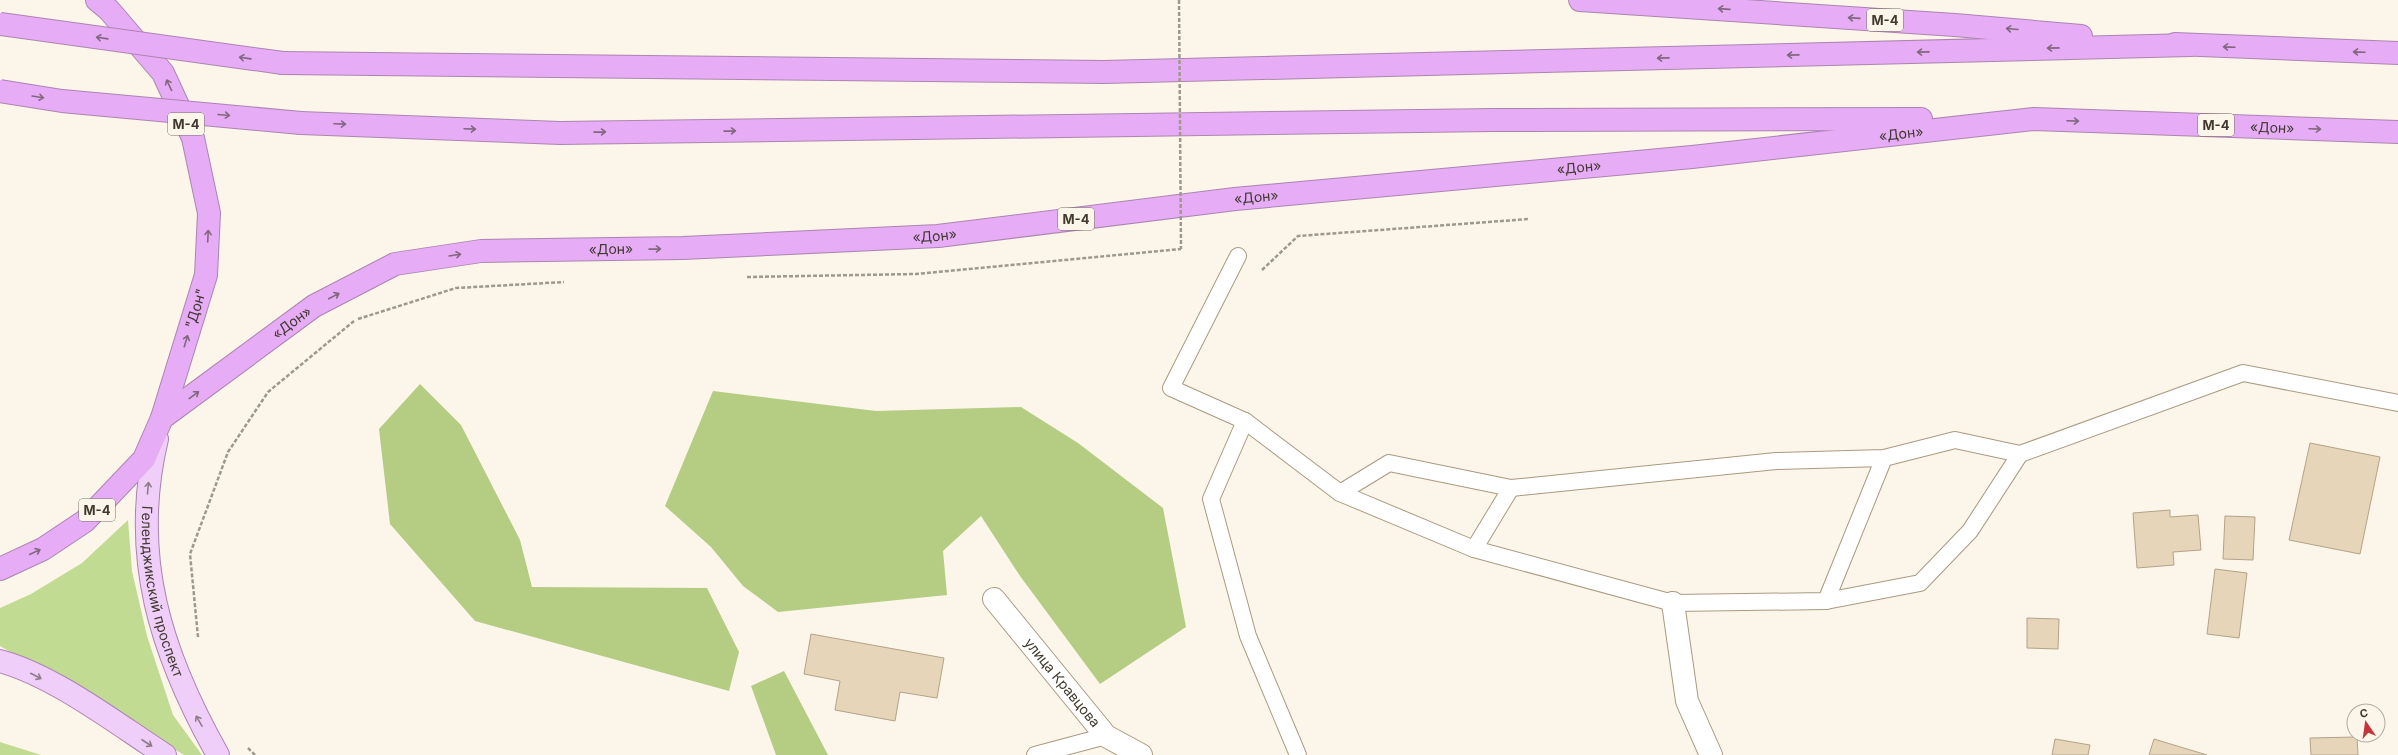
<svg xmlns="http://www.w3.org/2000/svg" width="2398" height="755" font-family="Inter,sans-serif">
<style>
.green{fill:#c2db92}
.forest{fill:#b5cd83}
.building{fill:#e6d5b9;stroke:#b3a388}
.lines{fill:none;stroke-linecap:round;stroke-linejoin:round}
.lane-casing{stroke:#aa9a80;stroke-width:18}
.street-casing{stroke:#aa9a80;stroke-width:24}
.primary-casing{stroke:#ac84b0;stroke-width:24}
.highway-casing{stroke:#ac84b0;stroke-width:24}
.path{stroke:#9f988d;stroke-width:2.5;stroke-dasharray:4 2;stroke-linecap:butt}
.lane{stroke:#fff;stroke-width:16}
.street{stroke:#fff;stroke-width:22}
.primary{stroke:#f0cefa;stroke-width:22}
.highway{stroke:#e6adf6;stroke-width:22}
.highway-bridge-casing{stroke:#ac84b0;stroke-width:24;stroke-linecap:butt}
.path-bridge{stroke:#9f988d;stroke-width:2.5;stroke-dasharray:4 2;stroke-linecap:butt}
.highway-bridge{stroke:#e6adf6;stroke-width:22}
.oneway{stroke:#82677e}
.oneway2{stroke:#8f7c8a}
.labels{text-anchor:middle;stroke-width:3;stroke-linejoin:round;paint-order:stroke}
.shield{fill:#fcf5ea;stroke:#787166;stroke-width:1}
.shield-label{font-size:13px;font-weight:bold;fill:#40392e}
.street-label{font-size:14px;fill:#40392e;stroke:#fcf5ea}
</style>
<rect width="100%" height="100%" fill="#fcf5ea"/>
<g class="green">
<path d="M 128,520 L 132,571 L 147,636 L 173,715 L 202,755 L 184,755 L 96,701 L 0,646 L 0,608 L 31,594 L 82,563 Z"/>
<path d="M 0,742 L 41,755 L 0,755 Z"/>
</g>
<g class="forest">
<path d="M 420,384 L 461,425 L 520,540 L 532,587 L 707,588 L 739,652 L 729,691 L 475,621 L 390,524 L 379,429 Z"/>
<path d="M 713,391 L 876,411 L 1021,407 L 1078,443 L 1163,508 L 1186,627 L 1100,684 L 1020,576 L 981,516 L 943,551 L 947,595 L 778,612 L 743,586 L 711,547 L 665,506 Z"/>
<path d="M 784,671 L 828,755 L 776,755 L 751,686 Z"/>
</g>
<g class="building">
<path d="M 2310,443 L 2380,457 L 2360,554 L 2289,540 Z"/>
<path d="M 2170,510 L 2170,517 L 2198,515 L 2201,550 L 2173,552 L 2174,565 L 2137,568 L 2133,513 Z"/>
<path d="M 2225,516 L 2255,517 L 2253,560 L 2223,559 Z"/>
<path d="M 2215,569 L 2247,573 L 2239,638 L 2207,634 Z"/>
<path d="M 2027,618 L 2059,619 L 2058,649 L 2027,648 Z"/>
<path d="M 811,634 L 944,658 L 937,698 L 900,692 L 895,721 L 835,710 L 840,681 L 804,674 Z"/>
<path d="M 2357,737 L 2358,755 L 2311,755 L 2310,738 Z"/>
<path d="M 2055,739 L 2090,745 L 2088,755 L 2052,755 Z"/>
<path d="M 2154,739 L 2207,755 L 2149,755 Z"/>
</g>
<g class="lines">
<g class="lane-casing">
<g id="lane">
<path d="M 1238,256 L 1171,388 L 1245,421 L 1340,493 L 1474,549 L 1673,603 L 1826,601 L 1884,458"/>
<path d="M 1245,421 L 1211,499 L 1248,636 L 1298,755"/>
<path d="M 1340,493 L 1389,463 L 1511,488 L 1776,461 L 1884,458 L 1955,440 L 2020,454 L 2243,373 L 2398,403"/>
<path d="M 1474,549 L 1511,488"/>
<path d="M 1826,601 L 1920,583 L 1970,531 L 2020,454"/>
<path d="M 1035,755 L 1106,736"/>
</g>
</g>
<g class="street-casing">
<g id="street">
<path id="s1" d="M 994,599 L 1106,736 L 1141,755"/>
<path d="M 1673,603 L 1687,701 L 1711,755"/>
</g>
</g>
<g class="primary-casing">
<g id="primary">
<path id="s2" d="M 157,439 C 129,556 161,654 218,755"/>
<path d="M 0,661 C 55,676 117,724 165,755"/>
</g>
</g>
<g class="highway-casing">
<g id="highway">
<path d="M 1580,0 L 1955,25 L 2081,36"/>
<path d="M 2175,44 L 2398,53"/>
<path d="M 283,63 L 1104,72 L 2190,45"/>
<path d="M 301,123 L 560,133 L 1493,120 L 1921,119"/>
<path id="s3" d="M 162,418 L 314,306 L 395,264 L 481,251 L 683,248 L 938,236 L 1235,199 L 1692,157 L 2034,119 L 2398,132"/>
<path id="s4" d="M 0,569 L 43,549 L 85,521 L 144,459 L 162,418 L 206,275 L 209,213 L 193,138 L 163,73 L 109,10 L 97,0"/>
</g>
</g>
<g class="path">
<path d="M 1262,270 L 1298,236 L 1529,219"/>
<path d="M 747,277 L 916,274 L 1181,249"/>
<path d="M 358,319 L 456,288 L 564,282"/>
<path d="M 198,637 L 190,554 L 228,452 L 268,392 L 354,321"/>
<path d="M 248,748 L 255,755"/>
</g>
<use href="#lane" class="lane"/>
<use href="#street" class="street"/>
<use href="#primary" class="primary"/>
<use href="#highway" class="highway"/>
<g class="highway-bridge-casing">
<g id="highway-bridge">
<path d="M 0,24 L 283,63"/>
<path d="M 0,91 L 62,101 L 301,123"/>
</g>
</g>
<path class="path-bridge" d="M 1179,0 L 1181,249"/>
<use href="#highway-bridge" class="highway-bridge"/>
</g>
<defs><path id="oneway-shaft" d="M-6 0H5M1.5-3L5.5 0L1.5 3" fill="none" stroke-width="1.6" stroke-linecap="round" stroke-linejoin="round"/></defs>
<g class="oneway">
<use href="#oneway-shaft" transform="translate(1724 9) rotate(-176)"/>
<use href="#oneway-shaft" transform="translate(1854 18) rotate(-176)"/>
<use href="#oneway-shaft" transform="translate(2012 29) rotate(-175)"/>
<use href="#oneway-shaft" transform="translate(102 38) rotate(-172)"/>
<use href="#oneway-shaft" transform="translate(2229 47) rotate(-178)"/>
<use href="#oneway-shaft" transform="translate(2053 48) rotate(179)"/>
<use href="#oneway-shaft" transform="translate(1923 52) rotate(179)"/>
<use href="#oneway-shaft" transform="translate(2359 52) rotate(-178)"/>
<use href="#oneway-shaft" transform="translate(1793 55) rotate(179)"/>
<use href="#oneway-shaft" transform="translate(245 58) rotate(-172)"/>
<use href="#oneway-shaft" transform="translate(1663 58) rotate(179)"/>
<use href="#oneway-shaft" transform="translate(169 85) rotate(-115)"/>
<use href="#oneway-shaft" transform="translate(38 97) rotate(9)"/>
<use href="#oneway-shaft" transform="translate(224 115) rotate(5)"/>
<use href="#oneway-shaft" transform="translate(2073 121) rotate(2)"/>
<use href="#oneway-shaft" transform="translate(340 124) rotate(2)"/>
<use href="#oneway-shaft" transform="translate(470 129) rotate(2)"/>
<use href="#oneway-shaft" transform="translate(2315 129) rotate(2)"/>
<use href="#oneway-shaft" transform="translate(730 131) rotate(-1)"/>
<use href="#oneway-shaft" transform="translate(600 132) rotate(-1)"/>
<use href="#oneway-shaft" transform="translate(208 236) rotate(-87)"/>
<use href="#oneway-shaft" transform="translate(655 249) rotate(-1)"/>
<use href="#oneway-shaft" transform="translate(455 255) rotate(-9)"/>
<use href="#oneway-shaft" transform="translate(334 296) rotate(-28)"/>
<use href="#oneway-shaft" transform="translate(186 341) rotate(-73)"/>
<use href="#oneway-shaft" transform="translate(194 395) rotate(-36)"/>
<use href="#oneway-shaft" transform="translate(35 552) rotate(-25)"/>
</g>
<g class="oneway2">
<use href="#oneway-shaft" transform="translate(148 488) rotate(-85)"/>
<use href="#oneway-shaft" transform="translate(36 676) rotate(27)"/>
<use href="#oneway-shaft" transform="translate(199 721) rotate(-120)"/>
<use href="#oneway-shaft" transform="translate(147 743) rotate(33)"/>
</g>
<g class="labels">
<g class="shield">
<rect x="1867" y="9" width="36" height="22" rx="3"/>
<rect x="168" y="113" width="36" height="22" rx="3"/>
<rect x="2198" y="114" width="36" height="22" rx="3"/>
<rect x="1058" y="208" width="36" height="22" rx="3"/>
<rect x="79" y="499" width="36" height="22" rx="3"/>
</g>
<g class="shield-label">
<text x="1885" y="25">М-4</text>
<text x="186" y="129">М-4</text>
<text x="2216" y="130">М-4</text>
<text x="1076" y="224">М-4</text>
<text x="97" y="515">М-4</text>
</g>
<g class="street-label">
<text dy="5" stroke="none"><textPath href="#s3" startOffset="2165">«Дон»</textPath></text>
<text dy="5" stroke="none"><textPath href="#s3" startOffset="1793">«Дон»</textPath></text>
<text dy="5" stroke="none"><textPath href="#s3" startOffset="1469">«Дон»</textPath></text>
<text dy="5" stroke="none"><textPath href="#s3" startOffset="1145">«Дон»</textPath></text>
<text dy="5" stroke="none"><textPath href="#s3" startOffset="821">«Дон»</textPath></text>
<text dy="5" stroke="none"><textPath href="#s3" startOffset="497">«Дон»</textPath></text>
<text dy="5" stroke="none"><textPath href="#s4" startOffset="343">"Дон"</textPath></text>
<text dy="5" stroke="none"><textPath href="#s3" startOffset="161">«Дон»</textPath></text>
<text dy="5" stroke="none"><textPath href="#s2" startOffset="155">Геленджикский проспект</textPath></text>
<text dy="5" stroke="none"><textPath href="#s1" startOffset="108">улица Кравцова</textPath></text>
</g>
</g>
<g transform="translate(2366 723) rotate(347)"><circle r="19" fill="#fcf5ea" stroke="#b1aa9f"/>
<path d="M0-3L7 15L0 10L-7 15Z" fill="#c4353b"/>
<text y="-6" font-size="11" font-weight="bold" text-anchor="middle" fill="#40392e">С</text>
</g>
</svg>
